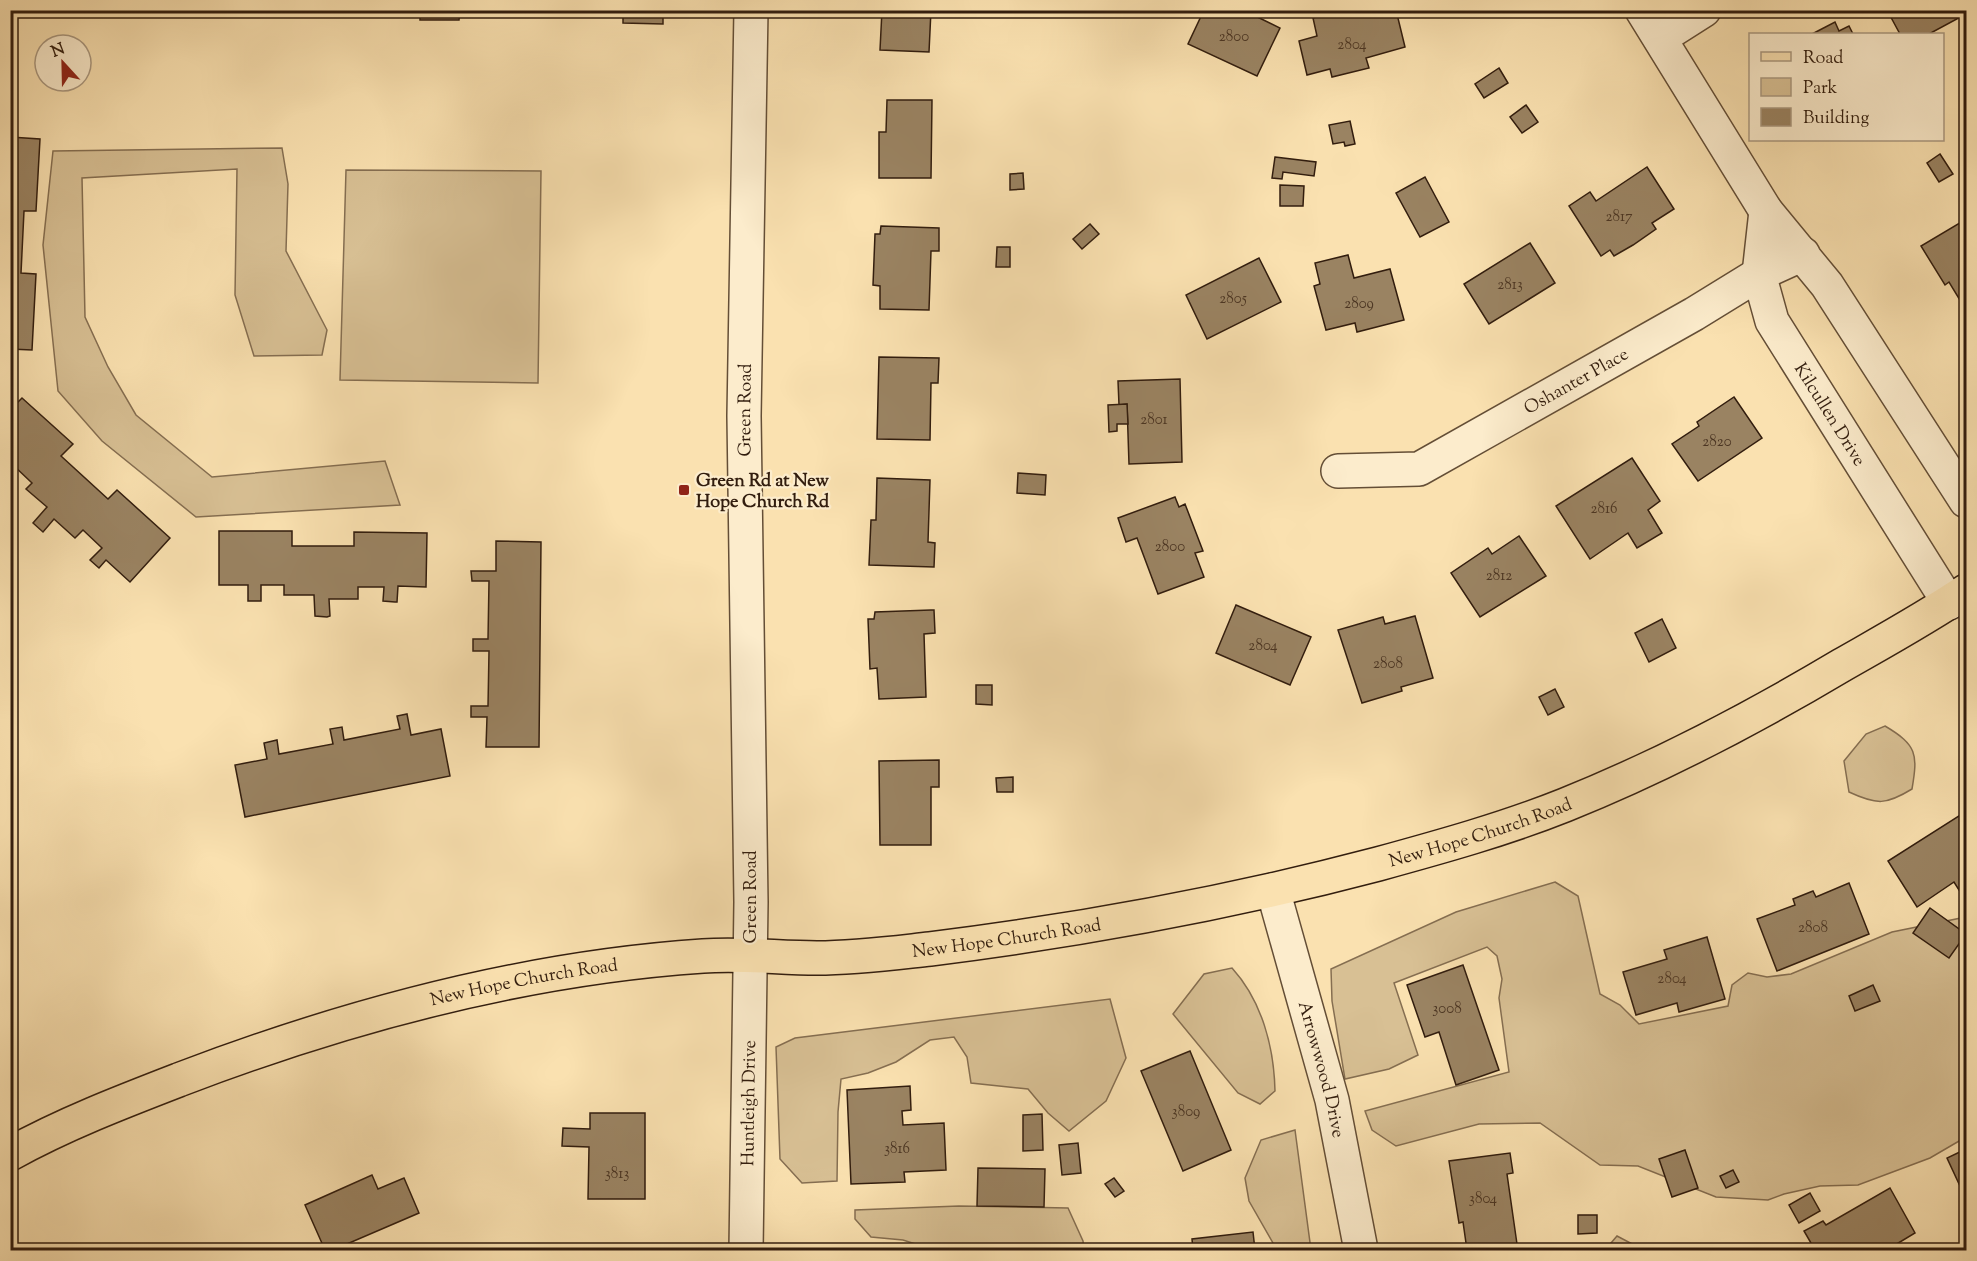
<svg xmlns="http://www.w3.org/2000/svg" width="1977" height="1261" font-family="'Sorts Mill Goudy',serif">
<style>
.green{fill:#d8c094;stroke:#856e51;stroke-width:1.5}
.building{fill:#9a8362;stroke:#321d0e;stroke-width:1.5}
.lines{fill:none;stroke-linecap:round;stroke-linejoin:round}
.minor-casing{stroke:#644e36;stroke-width:36}
.major-casing{stroke:#321d0e;stroke-width:36}
.minor{stroke:#fceccc;stroke-width:33}
.major{stroke:#fae1b0;stroke-width:33}
.poi-dot{fill:#8f2418;stroke:#fceccc;stroke-width:2}
.labels{text-anchor:middle;stroke-width:4.5;stroke-linejoin:round;paint-order:stroke}
.number-label{font-size:15px;fill:#4c3623}
.street-label{font-size:18px;fill:#321d0e;stroke:#fceccc}
.poi-label{font-size:18px;font-weight:bold;fill:#321d0e;stroke:#fceccc;text-anchor:start}
</style>
<rect width="100%" height="100%" fill="#fae1b0"/>
<filter id="stains"><feTurbulence type="fractalNoise" baseFrequency=".00333" numOctaves="4"/><feColorMatrix values="0 0 0 0 .2 0 0 0 0 .09 0 0 0 0 .02 0 0 0 .5 -.17"/></filter>
<radialGradient id="worn" r=".72"><stop offset=".6" stop-color="#630" stop-opacity="0"/><stop offset="1" stop-color="#630" stop-opacity=".3"/></radialGradient>
<g class="green">
<path d="M 282,148 L 288,184 L 286,251 L 327,330 L 322,355 L 254,356 L 235,295 L 237,169 L 82,178 L 85,317 L 108,367 L 136,415 L 212,477 L 385,461 L 400,505 L 196,517 L 102,441 L 58,391 L 43,245 L 53,151 Z"/>
<path d="M 346,170 L 541,171 L 538,383 L 340,380 Z"/>
<path d="M 1885,726 C 1917,745 1918,754 1912,789 C 1886,805 1877,805 1849,792 L 1844,761 L 1866,734 Z"/>
<path d="M 1555,882 L 1578,896 L 1600,994 L 1620,1005 L 1639,1024 L 1728,1006 L 1732,985 L 1748,973 L 1767,977 L 1791,974 L 1892,932 L 1966,917 L 1966,1137 L 1930,1158 L 1858,1185 L 1820,1186 L 1784,1194 L 1768,1200 L 1716,1197 L 1638,1166 L 1600,1165 L 1540,1123 L 1479,1124 L 1396,1146 L 1372,1130 L 1365,1111 L 1509,1072 L 1499,998 L 1502,979 L 1497,956 L 1487,947 L 1394,983 L 1418,1055 L 1389,1069 L 1345,1079 L 1332,1001 L 1331,969 L 1456,912 Z"/>
<path d="M 1232,968 C 1262,1001 1274,1047 1275,1091 L 1260,1104 L 1238,1093 L 1173,1014 L 1204,974 Z"/>
<path d="M 1110,999 L 1126,1058 L 1106,1101 L 1069,1131 L 1048,1113 L 1028,1089 L 971,1083 L 967,1057 L 954,1037 L 930,1040 L 896,1062 L 868,1073 L 841,1079 L 838,1112 L 837,1181 L 802,1183 L 780,1159 L 776,1047 L 795,1038 Z"/>
<path d="M 1295,1130 L 1311,1250 L 1277,1250 L 1249,1201 L 1245,1178 L 1261,1140 Z"/>
<path d="M 959,1206 L 1068,1208 L 1083,1241 L 1084,1250 L 934,1250 L 903,1240 L 871,1237 L 855,1219 L 855,1210 Z"/>
<path d="M 1617,1236 L 1640,1248 L 1641,1250 L 1605,1250 Z"/>
</g>
<g class="building">
<path d="M 420,10 L 460,10 L 459,20 L 420,20 Z"/>
<path d="M 623,10 L 663,10 L 663,24 L 623,23 Z"/>
<path d="M 882,10 L 931,10 L 929,52 L 880,50 Z"/>
<path d="M 1204,10 L 1231,10 L 1239,14 L 1243,10 L 1280,28 L 1257,76 L 1188,44 Z"/>
<path d="M 1396,10 L 1405,47 L 1366,58 L 1369,68 L 1332,77 L 1330,69 L 1307,75 L 1299,41 L 1317,36 L 1313,18 L 1338,10 Z"/>
<path d="M 1887,10 L 1966,10 L 1966,14 L 1929,34 L 1900,34 Z"/>
<path d="M 1835,22 L 1839,31 L 1849,26 L 1853,34 L 1812,34 Z"/>
<path d="M 1499,68 L 1508,83 L 1484,98 L 1475,84 Z"/>
<path d="M 887,100 L 932,100 L 931,178 L 879,178 L 879,132 L 886,132 Z"/>
<path d="M 1526,105 L 1538,122 L 1522,133 L 1510,117 Z"/>
<path d="M 1350,121 L 1355,144 L 1345,146 L 1344,142 L 1333,144 L 1329,125 Z"/>
<path d="M 10,137 L 40,139 L 36,211 L 24,211 L 21,273 L 36,274 L 32,350 L 10,349 Z"/>
<path d="M 1940,154 L 1953,174 L 1939,182 L 1927,163 Z"/>
<path d="M 1275,157 L 1316,162 L 1314,176 L 1283,172 L 1282,179 L 1272,178 Z"/>
<path d="M 1647,167 L 1674,209 L 1652,223 L 1656,229 L 1633,245 L 1614,256 L 1610,250 L 1601,256 L 1569,206 L 1590,192 L 1596,201 Z"/>
<path d="M 1023,173 L 1024,189 L 1010,190 L 1010,174 Z"/>
<path d="M 1425,177 L 1449,222 L 1420,237 L 1396,193 Z"/>
<path d="M 1280,185 L 1304,186 L 1303,206 L 1280,206 Z"/>
<path d="M 1963,221 L 1966,227 L 1966,310 L 1949,282 L 1945,285 L 1921,246 Z"/>
<path d="M 1090,224 L 1099,234 L 1082,249 L 1073,239 Z"/>
<path d="M 881,226 L 939,228 L 939,251 L 931,251 L 929,310 L 880,309 L 880,286 L 873,285 L 875,234 L 880,234 Z"/>
<path d="M 1530,243 L 1555,283 L 1489,324 L 1464,284 Z"/>
<path d="M 997,247 L 1010,247 L 1010,267 L 996,267 Z"/>
<path d="M 1348,255 L 1354,278 L 1390,269 L 1404,320 L 1357,332 L 1355,323 L 1326,330 L 1314,286 L 1320,284 L 1315,263 Z"/>
<path d="M 1259,258 L 1281,302 L 1207,339 L 1186,295 Z"/>
<path d="M 879,357 L 939,358 L 938,383 L 931,383 L 930,440 L 877,439 Z"/>
<path d="M 1180,379 L 1182,462 L 1129,464 L 1127,404 L 1119,405 L 1118,381 Z"/>
<path d="M 1734,397 L 1762,438 L 1698,481 L 1672,444 L 1699,426 L 1697,422 Z"/>
<path d="M 22,398 L 73,444 L 61,456 L 108,499 L 117,490 L 170,538 L 130,582 L 106,560 L 99,568 L 90,560 L 102,548 L 83,530 L 75,538 L 54,519 L 43,532 L 33,523 L 47,507 L 26,489 L 32,483 L 13,465 L 10,467 L 10,410 Z"/>
<path d="M 1127,404 L 1128,424 L 1117,424 L 1117,431 L 1109,432 L 1108,405 Z"/>
<path d="M 1632,458 L 1660,501 L 1648,510 L 1662,533 L 1637,548 L 1628,533 L 1590,559 L 1556,506 Z"/>
<path d="M 1018,473 L 1046,475 L 1045,495 L 1017,493 Z"/>
<path d="M 877,478 L 930,480 L 928,542 L 935,543 L 934,567 L 869,565 L 871,520 L 876,520 Z"/>
<path d="M 1175,497 L 1179,507 L 1185,504 L 1203,551 L 1195,553 L 1204,577 L 1158,594 L 1137,538 L 1126,542 L 1118,518 Z"/>
<path d="M 219,531 L 292,531 L 292,546 L 354,546 L 354,532 L 427,533 L 426,587 L 398,586 L 397,602 L 395,602 L 383,601 L 384,587 L 358,587 L 358,599 L 329,599 L 330,616 L 327,617 L 315,616 L 314,595 L 284,595 L 284,585 L 261,585 L 261,601 L 248,601 L 248,585 L 219,585 Z"/>
<path d="M 1519,536 L 1546,576 L 1480,617 L 1451,573 L 1488,548 L 1492,554 Z"/>
<path d="M 496,541 L 541,542 L 539,747 L 486,747 L 487,717 L 471,717 L 471,706 L 488,706 L 489,651 L 473,651 L 473,639 L 488,639 L 489,581 L 472,581 L 471,571 L 496,571 Z"/>
<path d="M 1236,605 L 1311,637 L 1290,685 L 1216,653 Z"/>
<path d="M 931,610 L 934,610 L 935,633 L 924,634 L 926,697 L 879,699 L 877,668 L 870,669 L 868,619 L 874,619 L 875,612 Z"/>
<path d="M 1415,616 L 1433,678 L 1401,687 L 1402,691 L 1362,703 L 1338,630 L 1383,617 L 1385,624 Z"/>
<path d="M 1662,619 L 1676,648 L 1649,662 L 1635,633 Z"/>
<path d="M 976,685 L 992,685 L 992,705 L 976,704 Z"/>
<path d="M 1555,689 L 1564,707 L 1548,715 L 1539,697 Z"/>
<path d="M 407,714 L 411,735 L 441,729 L 450,776 L 245,817 L 235,765 L 267,759 L 264,743 L 277,740 L 279,754 L 333,744 L 330,729 L 342,727 L 344,740 L 400,729 L 397,716 Z"/>
<path d="M 939,760 L 939,787 L 931,787 L 931,845 L 880,845 L 879,761 Z"/>
<path d="M 1013,777 L 1013,792 L 997,792 L 996,778 Z"/>
<path d="M 1965,812 L 1966,901 L 1954,882 L 1917,907 L 1888,861 Z"/>
<path d="M 1849,883 L 1869,934 L 1777,971 L 1757,919 L 1795,905 L 1793,899 L 1813,891 L 1816,897 Z"/>
<path d="M 1930,908 L 1966,934 L 1949,958 L 1913,933 Z"/>
<path d="M 1707,937 L 1725,999 L 1679,1012 L 1677,1003 L 1636,1015 L 1623,972 L 1667,959 L 1664,950 Z"/>
<path d="M 1463,965 L 1499,1070 L 1456,1085 L 1439,1032 L 1425,1037 L 1407,985 Z"/>
<path d="M 1873,985 L 1880,1001 L 1855,1011 L 1849,996 Z"/>
<path d="M 1190,1051 L 1231,1150 L 1183,1171 L 1141,1071 Z"/>
<path d="M 910,1086 L 911,1110 L 902,1111 L 903,1125 L 944,1123 L 946,1170 L 904,1172 L 905,1182 L 851,1184 L 847,1090 Z"/>
<path d="M 590,1113 L 645,1113 L 645,1199 L 588,1199 L 589,1147 L 562,1146 L 563,1128 L 590,1129 Z"/>
<path d="M 1042,1114 L 1043,1150 L 1023,1151 L 1023,1115 Z"/>
<path d="M 1078,1143 L 1081,1173 L 1062,1175 L 1059,1145 Z"/>
<path d="M 1966,1149 L 1966,1199 L 1947,1158 Z"/>
<path d="M 1685,1150 L 1698,1188 L 1672,1197 L 1659,1159 Z"/>
<path d="M 1510,1153 L 1513,1173 L 1507,1174 L 1517,1244 L 1467,1250 L 1463,1222 L 1459,1223 L 1449,1161 Z"/>
<path d="M 978,1168 L 1045,1169 L 1044,1207 L 977,1206 Z"/>
<path d="M 1733,1170 L 1739,1182 L 1726,1188 L 1720,1176 Z"/>
<path d="M 372,1175 L 378,1189 L 404,1178 L 419,1213 L 333,1250 L 325,1250 L 305,1205 Z"/>
<path d="M 1114,1178 L 1124,1191 L 1115,1197 L 1105,1184 Z"/>
<path d="M 1890,1188 L 1915,1233 L 1890,1248 L 1892,1250 L 1815,1250 L 1804,1231 L 1823,1221 L 1826,1225 Z"/>
<path d="M 1810,1193 L 1820,1211 L 1799,1223 L 1789,1205 Z"/>
<path d="M 1578,1215 L 1597,1215 L 1597,1233 L 1578,1234 Z"/>
<path d="M 1253,1232 L 1255,1250 L 1193,1250 L 1192,1239 Z"/>
</g>
<g class="lines">
<g class="minor-casing">
<g id="minor">
<path d="M 1642,10 L 1766,211 L 1827,285 L 1966,501"/>
<path d="M 1660,38 L 1704,10"/>
<path id="s1" d="M 1766,211 L 1759,274 L 1772,321 L 1949,603"/>
<path id="s2" d="M 1338,471 L 1419,469 L 1694,314 L 1759,274 L 1803,254"/>
<path id="s3" d="M 1273,890 L 1332,1100 L 1361,1250"/>
<path id="s4" d="M 746,1250 L 751,902 L 744,416 L 751,10"/>
</g>
</g>
<g class="major-casing">
<g id="major">
<path id="s5" d="M 10,1154 C 64,1124 124,1101 181,1079 C 349,1015 523,968 703,956 C 741,953 779,958 817,958 C 855,958 893,953 930,949 C 1082,930 1230,903 1378,864 C 1440,847 1505,829 1565,805 C 1662,766 1753,718 1842,665 C 1884,641 1926,618 1966,591"/>
</g>
</g>
<use href="#minor" class="minor"/>
<use href="#major" class="major"/>
</g>
<rect class="poi-dot" x="678" y="484" width="12" height="12" rx="3"/>
<g class="labels">
<g class="number-label">
<text x="1234" y="41">2800</text>
<text x="1352" y="49">2804</text>
<text x="1619" y="221">2817</text>
<text x="1510" y="289">2813</text>
<text x="1233" y="303">2805</text>
<text x="1359" y="308">2809</text>
<text x="1154" y="424">2801</text>
<text x="1717" y="446">2820</text>
<text x="1604" y="513">2816</text>
<text x="1170" y="551">2800</text>
<text x="1499" y="580">2812</text>
<text x="1263" y="650">2804</text>
<text x="1388" y="668">2808</text>
<text x="1813" y="932">2808</text>
<text x="1672" y="983">2804</text>
<text x="1447" y="1013">3008</text>
<text x="1186" y="1116">3809</text>
<text x="897" y="1153">3816</text>
<text x="617" y="1178">3813</text>
<text x="1483" y="1203">3804</text>
</g>
<g class="street-label">
<text dy="6" stroke="none"><textPath href="#s2" startOffset="261">Oshanter Place</textPath></text>
<text dy="6" stroke="none"><textPath href="#s4" startOffset="840">Green Road</textPath></text>
<text dy="6" stroke="none"><textPath href="#s1" startOffset="222">Kilcullen Drive</textPath></text>
<text dy="6" stroke="none"><textPath href="#s5" startOffset="1516">New Hope Church Road</textPath></text>
<text transform="translate(750 897) rotate(-90)" y="6">Green Road</text>
<text dy="6" stroke="none"><textPath href="#s5" startOffset="1030">New Hope Church Road</textPath></text>
<text dy="6" stroke="none"><textPath href="#s5" startOffset="544">New Hope Church Road</textPath></text>
<text dy="6" stroke="none"><textPath href="#s3" startOffset="186">Arrowwood Drive</textPath></text>
<text dy="6" stroke="none"><textPath href="#s4" startOffset="147">Huntleigh Drive</textPath></text>
</g>
<g class="poi-label">
<text x="696" y="486">Green Rd at New<tspan x="696" dy="21">Hope Church Rd</tspan></text>
</g>
</g>
<rect width="1977" height="1261" fill="none" stroke="#fae1b0" stroke-width="36"/>
<rect x="12" y="12" width="1953" height="1237" fill="none" stroke="#321d0e" stroke-width="3"/>
<rect x="18" y="18" width="1941" height="1225" fill="none" stroke="#321d0e" stroke-width="1.5"/>
<rect x="1749" y="33" width="195" height="108" fill="#fceccc" stroke="#ab9980" stroke-width="1.5"/>
<rect x="1761" y="52" width="30" height="9" fill="#fae1b0" stroke="#ab9980" stroke-width="1.5"/>
<text x="1803" y="63" font-size="18" fill="#321d0e">Road</text>
<rect x="1761" y="78" width="30" height="18" fill="#d8c094" stroke="#ab9980" stroke-width="1.5"/>
<text x="1803" y="93" font-size="18" fill="#321d0e">Park</text>
<rect x="1761" y="108" width="30" height="18" fill="#9a8362" stroke="#ab9980" stroke-width="1.5"/>
<text x="1803" y="123" font-size="18" fill="#321d0e">Building</text>
<g transform="translate(63 63) rotate(338)"><circle r="28" fill="#fceccc" stroke="#ab9980" stroke-width="1.5"/>
<path d="M0-4.5L10 22L0 15L-10 22Z" fill="#8f2418"/>
<text y="-9" font-size="16" font-weight="bold" text-anchor="middle" fill="#321d0e">N</text>
</g>
<rect width="100%" height="100%" filter="url(#stains)"/>
<rect width="100%" height="100%" fill="url(#worn)"/>
</svg>
